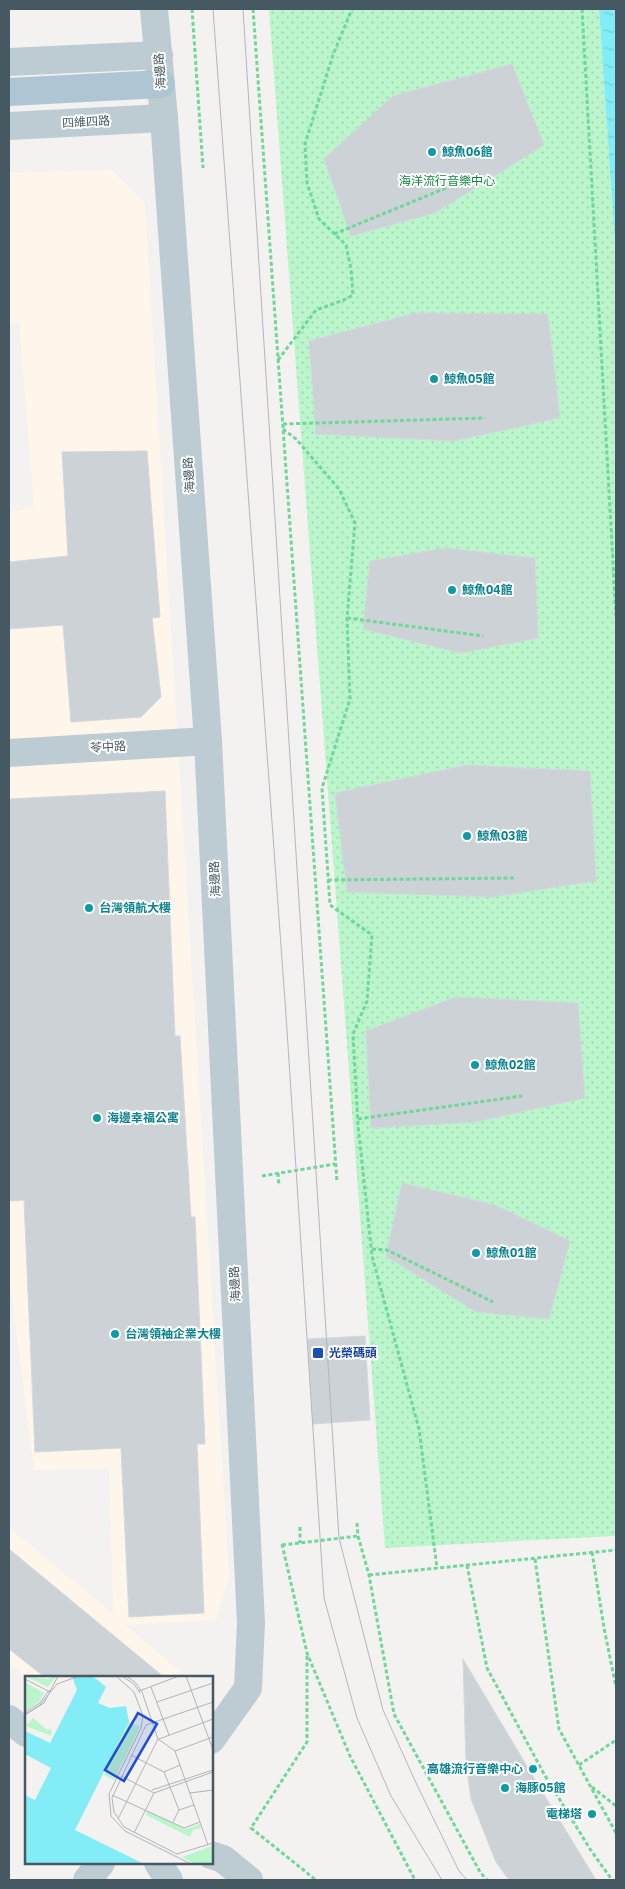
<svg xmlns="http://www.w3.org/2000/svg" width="625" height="1889" font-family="'IBM Plex Sans','Noto Sans TC',sans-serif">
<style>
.commercial{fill:#fef6ea}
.park{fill:url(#park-dots)}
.water{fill:url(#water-ripples)}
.building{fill:#ccd2d6;stroke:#d4d8dd}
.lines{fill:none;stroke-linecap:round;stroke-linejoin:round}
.path{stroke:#6fd898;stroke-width:3;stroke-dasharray:4 2.5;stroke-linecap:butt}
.minor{stroke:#bdcbd2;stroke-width:28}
.major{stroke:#aec5d3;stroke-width:28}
.tram{stroke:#b2b7bc;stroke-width:1}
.culture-dot{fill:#0f9aa8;stroke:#fff;stroke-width:2}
.transit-dot{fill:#1a4fb4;stroke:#fff;stroke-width:2}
.labels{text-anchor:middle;stroke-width:4;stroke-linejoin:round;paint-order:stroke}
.street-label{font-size:12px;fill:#465861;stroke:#fff}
.culture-label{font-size:12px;font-weight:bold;fill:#0d838f;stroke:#fff;text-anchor:start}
.park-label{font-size:12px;fill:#0c883b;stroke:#fff}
.transit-label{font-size:12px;font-weight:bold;fill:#164399;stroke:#fff;text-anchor:start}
.inset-river{fill:none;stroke:#83edf7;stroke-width:2.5}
.inset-road{fill:none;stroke:#aeb4b7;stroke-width:1}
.view{fill:#1d4ed8;fill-opacity:0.15;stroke:#1d4ed8;stroke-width:2.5}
.inset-edge{fill:none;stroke:#465861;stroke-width:2.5}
</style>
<defs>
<pattern id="park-dots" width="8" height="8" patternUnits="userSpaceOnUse" patternTransform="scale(1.25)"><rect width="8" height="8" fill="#bbf5cb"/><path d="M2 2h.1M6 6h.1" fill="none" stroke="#a2d4b1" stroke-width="1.8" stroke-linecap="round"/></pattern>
<pattern id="water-ripples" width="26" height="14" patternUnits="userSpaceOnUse" patternTransform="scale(1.25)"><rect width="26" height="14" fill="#83edf7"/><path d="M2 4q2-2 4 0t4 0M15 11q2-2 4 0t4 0" fill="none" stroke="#72cdd6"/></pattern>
</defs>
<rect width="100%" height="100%" fill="#f4f1f1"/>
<path class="commercial" d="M 112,170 L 145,204 L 229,1576 L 216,1620 L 126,1625 L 180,1671 L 175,1678 L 29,1678 L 9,1663 L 9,1527 L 113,1614 L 109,1469 L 34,1470 L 9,1274 L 9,512 L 34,507 L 19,323 L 9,323 L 9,173 Z"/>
<path class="park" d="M 269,9 L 599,9 L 616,259 L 616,1536 L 385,1548 Z"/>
<path class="water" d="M 599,9 L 616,9 L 616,259 Z"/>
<g class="building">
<path d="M 512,64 L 544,145 L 435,213 L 351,236 L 324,159 L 393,96 Z"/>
<path d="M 416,313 L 548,314 L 560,418 L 453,441 L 316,434 L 309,341 Z"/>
<path d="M 147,451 L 160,617 L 152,618 L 161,697 L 141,717 L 71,722 L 63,625 L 9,629 L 9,562 L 68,556 L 62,452 Z"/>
<path d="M 446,548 L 535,558 L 538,638 L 461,653 L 363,629 L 370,561 Z"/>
<path d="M 467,765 L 590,771 L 596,881 L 492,897 L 347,892 L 335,793 Z"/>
<path d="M 165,791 L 175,1036 L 180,1036 L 191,1217 L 195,1217 L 205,1444 L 197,1444 L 204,1613 L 129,1617 L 121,1448 L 35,1452 L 24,1200 L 9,1201 L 9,799 Z"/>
<path d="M 456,997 L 578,1003 L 585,1098 L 475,1122 L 371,1128 L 366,1031 Z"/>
<path d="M 402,1183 L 495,1205 L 570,1241 L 549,1319 L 476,1312 L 386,1256 Z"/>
<path d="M 365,1336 L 370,1420 L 313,1424 L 308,1339 Z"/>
<path d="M 9,1549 L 165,1678 L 46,1678 L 9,1649 Z"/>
<path d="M 463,1659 L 534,1778 L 596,1880 L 509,1880 L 496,1862 L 471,1799 L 466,1763 Z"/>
</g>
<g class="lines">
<g class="path">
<path d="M 192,9 L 203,168"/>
<path d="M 253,9 L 337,1182"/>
<path d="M 582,9 L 616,616"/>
<path d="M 334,234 L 480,174"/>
<path d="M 278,360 L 316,310 L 344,300 L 353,295 L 351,269 L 346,245 L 319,219 L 307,183 L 305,144 L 333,55 L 352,9"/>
<path d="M 283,424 L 485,418"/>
<path d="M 283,429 L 296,439 L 339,489 L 355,523 L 347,618 L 350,699 L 322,788 L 330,905 L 372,935 L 367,1001 L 353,1034 L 358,1125 L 372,1256 L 419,1429 L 437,1568"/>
<path d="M 347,618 L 483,636"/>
<path d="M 328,880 L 516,878"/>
<path d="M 358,1119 L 522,1096"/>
<path d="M 278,1173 L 279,1186"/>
<path d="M 262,1176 L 335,1164"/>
<path d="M 372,1249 L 387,1250 L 493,1302"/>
<path d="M 357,1523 L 358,1536 L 369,1575 L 394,1714 L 480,1872 L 487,1880"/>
<path d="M 300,1527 L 300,1543"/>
<path d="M 282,1544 L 307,1653 L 350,1756 L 415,1880"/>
<path d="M 282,1545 L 358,1536"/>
<path d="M 592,1552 L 604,1628 L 616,1687"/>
<path d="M 535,1559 L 559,1729 L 616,1833"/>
<path d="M 467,1565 L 487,1668 L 544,1774 L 590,1849 L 612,1880"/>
<path d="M 369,1575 L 616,1550"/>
<path d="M 307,1656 L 307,1742 L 251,1828 L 316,1880"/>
<path d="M 579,1765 L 616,1740"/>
<path d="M 592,1787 L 616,1806"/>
</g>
<g class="minor">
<path d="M 154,9 L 164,118 L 208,741 L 251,1623 L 248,1688 L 211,1740"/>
<path d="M 9,62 L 159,55"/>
<path d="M 9,126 L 164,118"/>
<path d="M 9,753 L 208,741"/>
<path d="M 9,1719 L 26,1733"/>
<path d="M 211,1855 L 223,1859 L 249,1880"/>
<path d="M 158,1863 L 169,1880"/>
<path d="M 87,1880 L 101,1863"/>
</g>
<path class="major" d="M 9,92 L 161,84"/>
<g class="tram">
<path d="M 213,9 L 286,1015 L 324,1598 L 357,1718 L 391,1796 L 442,1880"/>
<path d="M 243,9 L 339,1538 L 383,1710 L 417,1785 L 459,1871 L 467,1880"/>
</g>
</g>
<g class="culture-dot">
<circle cx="432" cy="152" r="5"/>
<circle cx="434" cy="379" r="5"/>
<circle cx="452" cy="590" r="5"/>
<circle cx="467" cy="836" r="5"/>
<circle cx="89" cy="908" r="5"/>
<circle cx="475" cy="1065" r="5"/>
<circle cx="97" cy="1118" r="5"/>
<circle cx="476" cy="1253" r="5"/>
<circle cx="115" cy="1334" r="5"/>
<circle cx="533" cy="1769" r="5"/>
<circle cx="505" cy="1788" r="5"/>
<circle cx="592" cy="1814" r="5"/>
</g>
<rect class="transit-dot" x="312" y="1347" width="12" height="12" rx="2.5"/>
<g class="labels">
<g class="street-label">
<text transform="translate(160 71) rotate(-94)" y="4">海邊路</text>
<text transform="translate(86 122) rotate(-3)" y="4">四維四路</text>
<text transform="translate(189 475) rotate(-94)" y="4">海邊路</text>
<text transform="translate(108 747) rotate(-3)" y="4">苓中路</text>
<text transform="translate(215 879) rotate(-93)" y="4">海邊路</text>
<text transform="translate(235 1284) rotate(-93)" y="4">海邊路</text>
</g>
<g class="culture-label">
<text x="442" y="156">鯨魚06館</text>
<text x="444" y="383">鯨魚05館</text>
<text x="462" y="594">鯨魚04館</text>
<text x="477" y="840">鯨魚03館</text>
<text x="99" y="912">台灣領航大樓</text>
<text x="485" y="1069">鯨魚02館</text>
<text x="107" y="1122">海邊幸福公寓</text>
<text x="486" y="1257">鯨魚01館</text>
<text x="125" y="1338">台灣領袖企業大樓</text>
<text x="523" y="1773" text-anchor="end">高雄流行音樂中心</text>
<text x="515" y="1792">海豚05館</text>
<text x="582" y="1818" text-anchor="end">電梯塔</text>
</g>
<g class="park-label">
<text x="447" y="185">海洋流行音樂中心</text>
</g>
<g class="transit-label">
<text x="329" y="1357">光榮碼頭</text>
</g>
</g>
<g transform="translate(25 1676)">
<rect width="188" height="188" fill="#f4f1f1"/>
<path d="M 8,42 L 21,53 L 27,54 L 26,60 L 1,50 ZM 187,170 L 187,187 L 168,187 L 157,181 Z" fill="#bbf5cb"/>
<path d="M 0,0 L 22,3 L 31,0 L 23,11 ZM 0,6 L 19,17 L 14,26 L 0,35 ZM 104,46 L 115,51 L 89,104 L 79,99 ZM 123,135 L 161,153 L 175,148 L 176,152 L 168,154 L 165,161 L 121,139 Z" fill="#bbf5cb"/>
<path d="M 47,0 L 67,0 L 74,5 L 81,11 L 73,27 L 85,32 L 101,30 L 104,46 L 50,154 L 117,187 L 0,187 L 0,119 L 10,124 L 26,92 L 0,78 L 0,55 L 25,67 L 52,14 Z" fill="#83edf7"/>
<path class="inset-river" d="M 0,71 L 32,87 L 37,95 L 23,128 L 10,140 L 0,143"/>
<path class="inset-road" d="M 91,0 L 109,16 L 118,40 L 116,52 L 84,118 L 86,140 L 100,155 L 164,187M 97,0 L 109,8 L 115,17M 161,0 L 188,74M 0,3 L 25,16M 126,11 L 144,59M 114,15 L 154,0M 132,26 L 188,7M 188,26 L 121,49 L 87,122 L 89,136 L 99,151 L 152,178 L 188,167M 0,36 L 15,27 L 24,14M 0,38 L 15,29 L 32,8 L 54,0M 0,39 L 19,27 L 33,0M 133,63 L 150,75 L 183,169M 134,63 L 188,43M 150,75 L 188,61M 106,79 L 139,96 L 154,134M 139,96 L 155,89M 96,100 L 129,117 L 188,96M 127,114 L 188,94M 165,117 L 188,114M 87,119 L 159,152 L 175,146M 93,143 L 133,63 L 117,16 L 110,6 L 101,0M 148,146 L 154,134 L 169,129M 109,157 L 129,117"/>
<path class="view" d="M 113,37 L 132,48 L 99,105 L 80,94 Z"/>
<rect width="188" height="188" class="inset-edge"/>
</g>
<rect width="625" height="1889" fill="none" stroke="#465861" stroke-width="20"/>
</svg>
